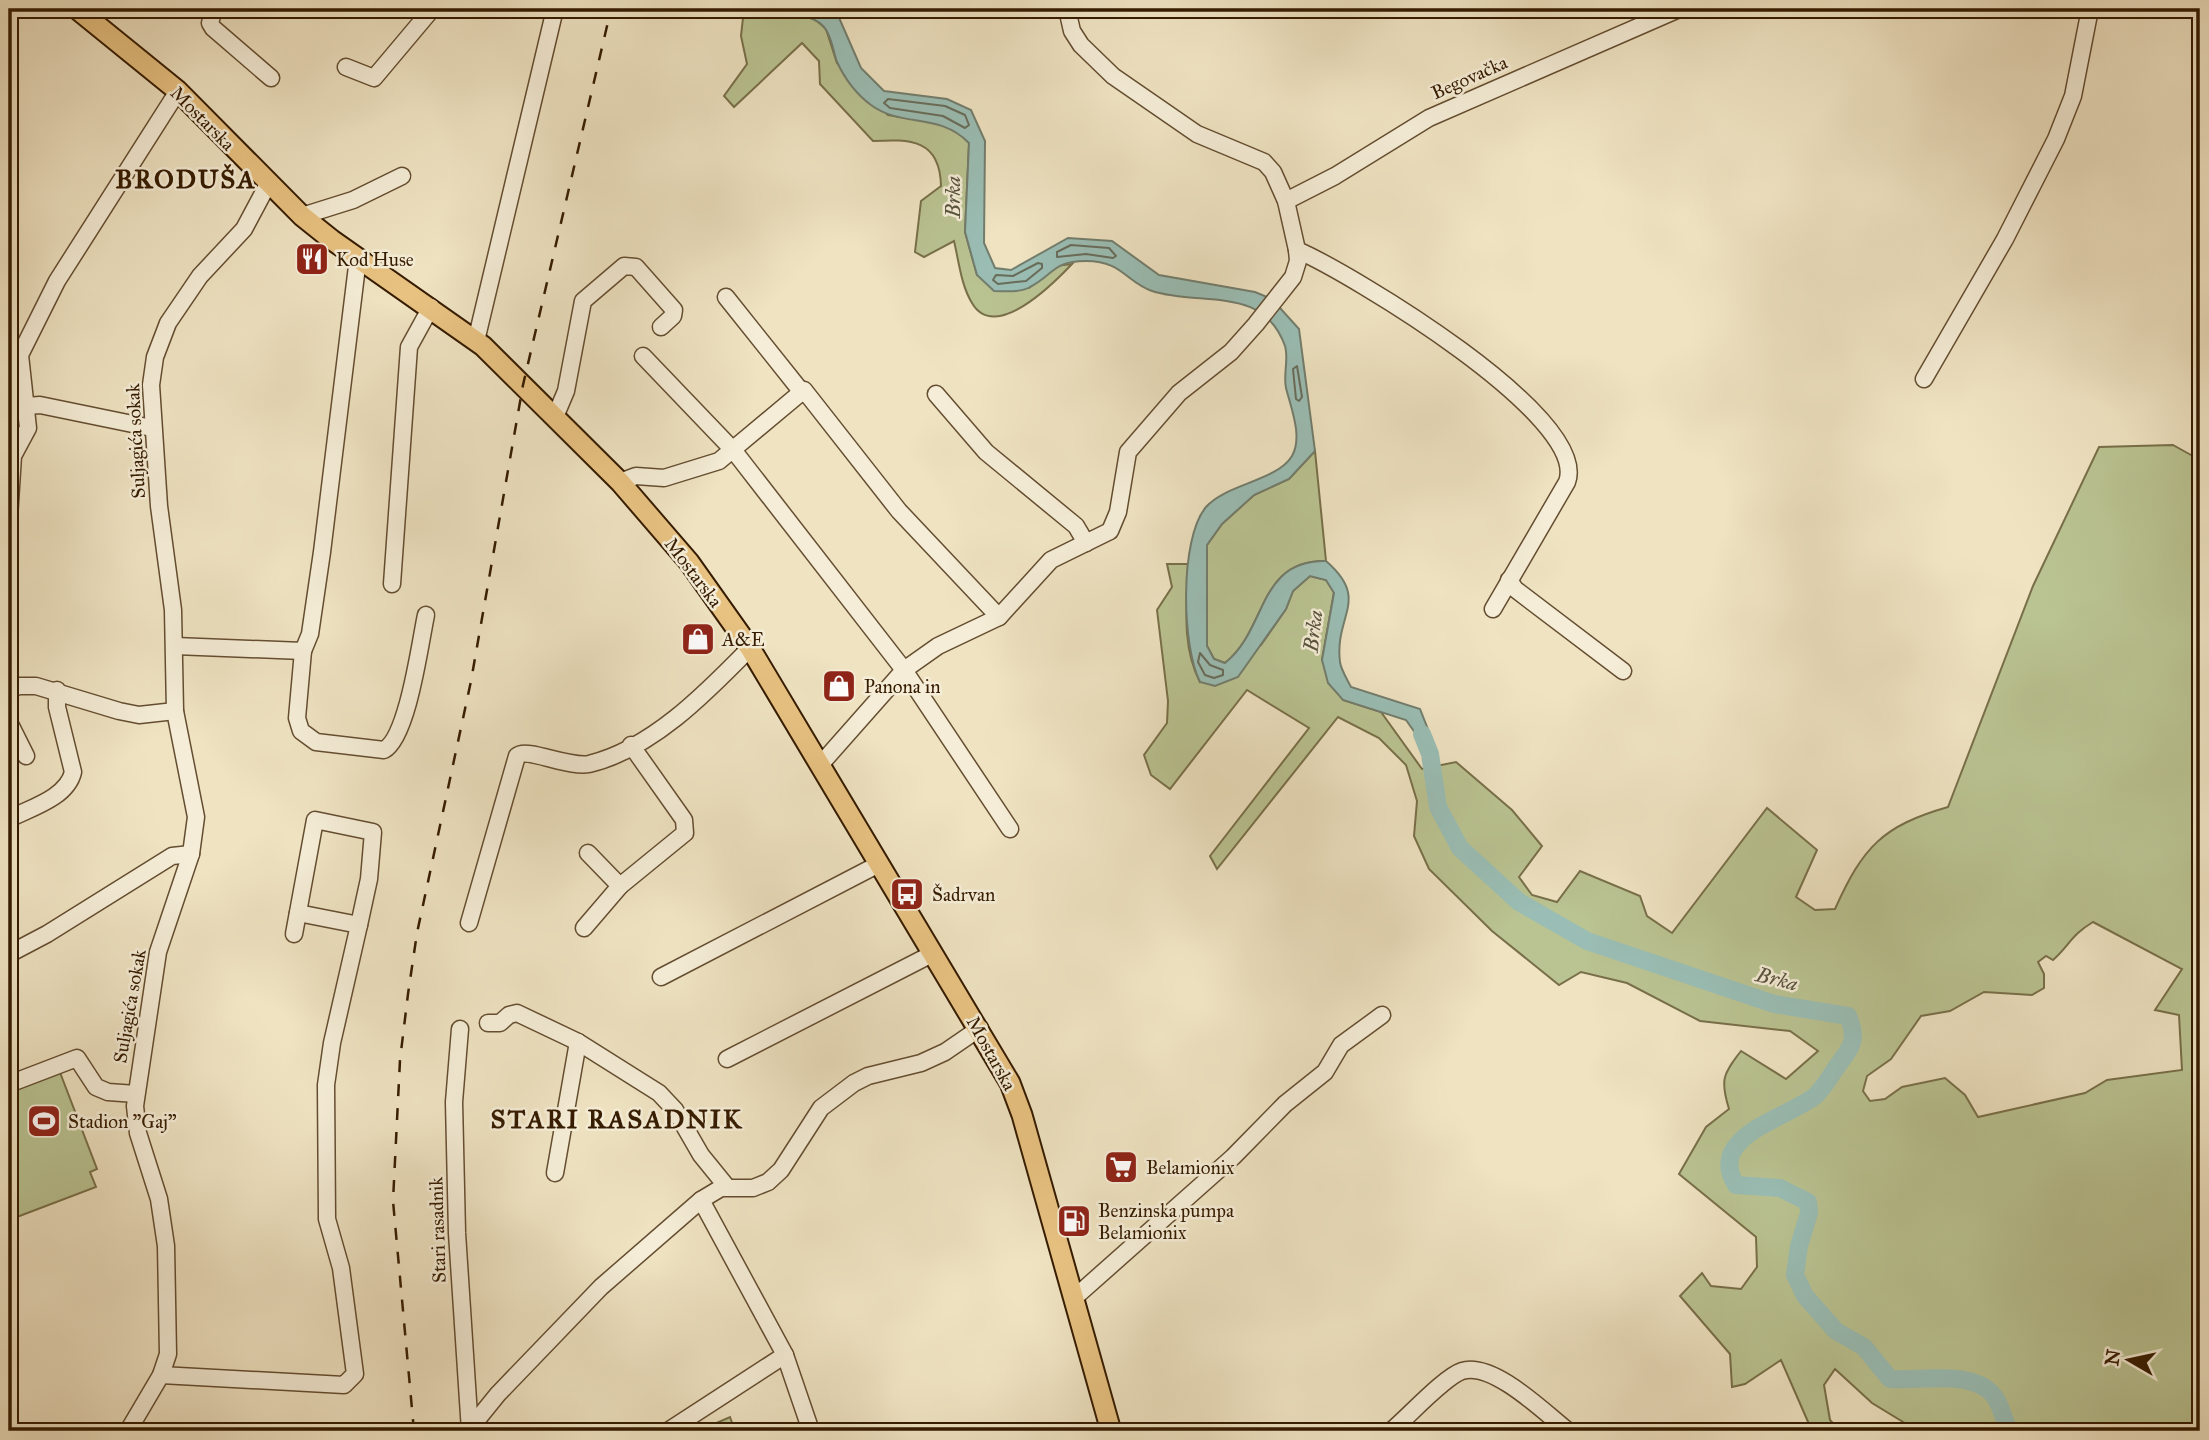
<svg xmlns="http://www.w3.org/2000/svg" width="2209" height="1440" font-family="'IM FELL Great Primer',serif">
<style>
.green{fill:#bac392;stroke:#786f49;stroke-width:2;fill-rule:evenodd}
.water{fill:#9abeb5;stroke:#727d6d;stroke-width:2}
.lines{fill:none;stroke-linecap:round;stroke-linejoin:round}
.shore{stroke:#686c5a;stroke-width:2}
.river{stroke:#9abeb5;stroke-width:18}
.minor-casing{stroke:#644d30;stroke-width:19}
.major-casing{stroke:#351b00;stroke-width:23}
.minor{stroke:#f5edd7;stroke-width:16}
.major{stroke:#e8c281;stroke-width:19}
.rail{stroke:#351b00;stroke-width:2.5;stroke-dasharray:12 12;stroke-linecap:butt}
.labels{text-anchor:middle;stroke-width:5;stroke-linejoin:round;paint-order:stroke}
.street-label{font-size:19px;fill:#351b00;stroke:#f5edd7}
.poi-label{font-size:19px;fill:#351b00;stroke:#f5edd7;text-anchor:start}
.water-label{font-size:21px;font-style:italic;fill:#58543f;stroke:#f5edd7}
.district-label{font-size:26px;font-weight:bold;letter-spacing:2px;fill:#351b00;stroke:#f5edd7}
</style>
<rect width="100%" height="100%" fill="#efe3c2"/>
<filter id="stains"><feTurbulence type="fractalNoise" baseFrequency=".00286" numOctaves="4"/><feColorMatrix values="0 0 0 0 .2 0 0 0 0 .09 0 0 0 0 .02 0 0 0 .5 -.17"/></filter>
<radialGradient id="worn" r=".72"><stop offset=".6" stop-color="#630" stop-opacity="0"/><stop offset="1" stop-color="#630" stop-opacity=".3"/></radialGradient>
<g class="green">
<path d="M 744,9 L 786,9 L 816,20 L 826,29 L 837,63 L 888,115 L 941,123 L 956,130 L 969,143 L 965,232 L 977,275 L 1029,288 L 1055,266 L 1072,264 C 1054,283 995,343 972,303 C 961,285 959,262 954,241 L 924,257 L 915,252 L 921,201 L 941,186 C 940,139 910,139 873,141 L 820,84 L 819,61 L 802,43 L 734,107 L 724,96 L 747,64 L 741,36 Z"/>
<path d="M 2173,445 L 2200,460 L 2200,1431 L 1918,1431 L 1872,1403 L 1835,1369 L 1824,1385 L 1830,1420 L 1839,1430 L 1855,1426 L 1862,1431 L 1812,1431 L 1781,1360 L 1745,1384 L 1732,1387 L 1730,1354 L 1680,1296 L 1702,1273 L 1711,1286 L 1741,1289 L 1757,1267 L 1756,1237 L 1679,1174 L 1706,1127 L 1729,1109 C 1720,1080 1723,1074 1741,1051 L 1786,1079 L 1818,1051 L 1790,1031 L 1700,1021 L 1627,983 L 1581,972 L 1559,985 L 1492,931 L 1429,869 L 1414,836 L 1417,801 L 1406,765 L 1379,738 L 1338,717 L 1217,869 L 1210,856 L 1309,728 L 1247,690 L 1170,789 L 1151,775 L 1144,755 L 1167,723 L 1168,701 L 1157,610 L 1172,587 L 1167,564 L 1188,564 C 1187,603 1181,646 1200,682 L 1261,645 L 1286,609 L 1293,591 L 1310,576 L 1326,580 L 1334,592 L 1322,660 L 1343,700 L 1381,712 L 1422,769 L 1456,762 L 1512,810 L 1542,846 L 1519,877 L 1532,895 L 1557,902 L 1580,871 L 1640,896 L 1647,916 L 1672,933 L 1767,808 L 1817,850 L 1796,897 L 1815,910 L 1835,909 C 1863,847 1882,826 1948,807 L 2033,586 L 2099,447 ZM 2093,922 L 2182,969 L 2155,1010 L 2179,1015 L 2182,1070 L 2107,1080 L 2085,1093 L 1978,1117 L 1965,1095 L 1945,1078 L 1902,1087 L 1885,1099 L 1870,1101 L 1863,1091 L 1867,1076 L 1891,1059 L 1921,1016 L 1950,1011 L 1984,992 L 2032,995 L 2044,988 L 2044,974 L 2038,962 L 2046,956 L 2053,960 C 2069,946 2071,935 2093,922 Z"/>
<path d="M 1315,451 L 1326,561 C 1257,560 1268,629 1225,663 L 1214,659 L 1207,646 L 1207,545 L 1222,524 L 1254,495 L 1289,479 Z"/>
<path d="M 56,1062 L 97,1169 L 90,1172 L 96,1187 L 9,1220 L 9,1080 Z"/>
<path d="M 730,1417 L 735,1431 L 698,1431 Z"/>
</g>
<path class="water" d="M 786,9 L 828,9 L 837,13 L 861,68 L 884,91 L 947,99 L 971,110 L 985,141 L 984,243 L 995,268 L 1011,270 L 1068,238 L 1112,241 L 1159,275 L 1255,292 L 1272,299 L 1299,329 L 1315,451 L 1289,479 L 1254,495 L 1222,524 L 1207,545 L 1207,646 L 1214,659 L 1225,663 C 1268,629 1257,560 1326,561 C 1371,600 1334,615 1340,662 C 1341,670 1347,679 1351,687 L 1420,709 L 1429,732 L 1430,754 L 1406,720 L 1343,700 L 1328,683 L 1322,660 L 1334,593 L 1326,580 L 1310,576 L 1293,591 L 1286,609 L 1238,677 L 1215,686 L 1200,682 C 1182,647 1179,539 1206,507 C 1226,484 1277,481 1292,456 C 1303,437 1291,408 1286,388 C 1283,375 1289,359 1285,346 C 1263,284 1201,307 1152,291 C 1126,282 1122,261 1086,261 C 1052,261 1054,275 1030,287 C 1020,293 1005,291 994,291 L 977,275 L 965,232 L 969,143 C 939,112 902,128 871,105 C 856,94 845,79 837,62 C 833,52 832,36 824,27 C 815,16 798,16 786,9 Z"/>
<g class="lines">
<g class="shore">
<path d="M 888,99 L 945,106 L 965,115 L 969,125 L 965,128 L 943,116 L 890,108 L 884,103 Z"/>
<path d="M 1071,245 L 1109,248 L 1116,256 L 1113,258 L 1086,254 L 1057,257 L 1057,252 Z"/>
<path d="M 1038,263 L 1042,264 L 1042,268 L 1026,281 L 998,284 L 993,280 L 996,275 L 1013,276 Z"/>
<path d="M 1297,366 L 1302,397 L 1299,401 L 1296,399 L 1293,369 Z"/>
<path d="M 1200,653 L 1210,665 L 1223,670 L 1223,675 L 1214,678 L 1205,675 L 1198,662 Z"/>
</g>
<path class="river" d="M 1422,734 L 1430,754 L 1438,807 L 1460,848 L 1519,902 L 1587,941 L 1774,1004 L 1848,1016 C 1858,1040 1852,1046 1838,1065 C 1831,1075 1824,1088 1815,1096 C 1786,1119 1706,1136 1736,1185 L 1780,1188 L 1808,1202 L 1809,1213 L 1799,1246 L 1795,1275 L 1805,1296 L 1836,1331 L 1864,1347 L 1890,1379 C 1919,1381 1974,1369 1994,1396 C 2001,1405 2004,1420 2009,1431"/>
<g class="minor-casing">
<g id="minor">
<path d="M 214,9 L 210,23 L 213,28 L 271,78"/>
<path d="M 346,67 L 374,78 L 432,9"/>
<path d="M 1286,201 L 1335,176 L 1429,118 L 1679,9"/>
<path d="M 302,216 L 353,200 L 402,176"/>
<path d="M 1297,250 C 1350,273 1591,417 1567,482 L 1493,609"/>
<path d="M 726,297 L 801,391"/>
<path d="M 476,341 L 555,9"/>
<path d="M 643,356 L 734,451 L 904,670 L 1010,829"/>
<path d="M 1924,379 L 2005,239 L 2056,139 L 2073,96 L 2090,9"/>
<path d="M 936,394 L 986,452 L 1076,526 L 1086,543"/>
<path d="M 26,406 L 40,405 L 152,428"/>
<path d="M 555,417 L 566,391 L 583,301 L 624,266 L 636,267 L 674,310 L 673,316 L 661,327"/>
<path d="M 620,482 L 636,476 L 664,478 L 719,461 L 804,390 L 899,511 L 999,617"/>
<path d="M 9,518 L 13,456 L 28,428 L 20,355 L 57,281 L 178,91"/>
<path d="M 1509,580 L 1515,589 L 1623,671"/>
<path d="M 392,584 L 409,347 L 431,307"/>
<path d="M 175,646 L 303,651 L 310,634 L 322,552 L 358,258"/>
<path d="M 303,651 L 297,718 L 301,731 L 316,742 L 384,750 C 408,737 420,643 426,615"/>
<path d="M 9,690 L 19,686 L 36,686 L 119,711 L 139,715 L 175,711"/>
<path d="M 9,722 L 26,756"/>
<path d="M 820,765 L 904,670 L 938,646 L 999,617 L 1051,560 L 1110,531 L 1118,512 L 1128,452 L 1179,393 L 1231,352 L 1256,324 L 1293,277 L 1298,261 L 1297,250 L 1286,201 L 1273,172 L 1264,162 L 1197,134 L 1113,76 L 1081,45 L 1072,31 L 1067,9"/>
<path d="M 9,819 C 30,808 67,798 73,772 L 57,707 L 57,690"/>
<path d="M 588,853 L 620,886 L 685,833 L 684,820 L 631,745"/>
<path d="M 469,923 L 517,756 C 527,747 568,768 589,764 C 652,749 707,692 750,648"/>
<path d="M 584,928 L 620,886"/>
<path d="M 294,934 L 315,820 L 373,832 L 369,879 L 359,925"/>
<path d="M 9,954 L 47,934 L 172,856 L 191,854"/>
<path d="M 661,977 L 879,864"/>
<path d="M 488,1023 L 500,1023 L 509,1015 L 517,1013 L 578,1042 L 659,1093 L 675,1110 L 701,1155 L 727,1187"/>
<path d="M 460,1029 L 454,1102 L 457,1233 L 470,1431"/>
<path d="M 727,1059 L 932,954"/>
<path d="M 9,1084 L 77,1058 L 96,1087 L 108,1092 L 136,1094"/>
<path d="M 555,1173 L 578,1042"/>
<path d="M 1073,1299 L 1233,1157 L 1285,1104 L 1325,1072 L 1341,1045 L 1382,1015"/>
<path d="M 785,1355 L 811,1431"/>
<path d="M 161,1375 L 344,1385 L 355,1374 L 341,1268 L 327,1219 L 326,1085 L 332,1043 L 359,925 L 298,913"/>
<path d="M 128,1431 L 161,1375 L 168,1354 L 166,1246 L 159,1199 L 138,1133 L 135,1106 L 158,952 L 191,854 L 196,817 L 175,711 L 173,610 L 159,506 L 151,385 L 155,357 L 168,323 L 200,276 L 244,229 L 268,184"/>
<path d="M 468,1431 L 498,1394 L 601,1287 L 701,1200 L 721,1188 L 753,1188 L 768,1182 L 781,1170 L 821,1108 L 854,1083 L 868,1076 L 921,1063 L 945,1052 L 980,1028"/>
<path d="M 668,1431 L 785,1355 L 701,1200"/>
<path d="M 1391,1431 C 1408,1417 1444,1377 1462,1371 C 1493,1361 1545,1413 1568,1431"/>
</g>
</g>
<g class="major-casing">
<path id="major" d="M 77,9 L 178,91 L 302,216 L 332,240 L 483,346 L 620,482 L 689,562 L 750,648 L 1010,1083 L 1022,1115 L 1111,1431"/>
</g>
<use href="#minor" class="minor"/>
<use href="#major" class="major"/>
<path class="rail" d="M 414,1431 L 393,1201 L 400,1060 L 408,994 L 417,933 L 471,681 L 523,385 L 611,9"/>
</g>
<defs>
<g id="restaurant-square" transform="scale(1.75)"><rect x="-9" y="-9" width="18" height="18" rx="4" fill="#8f2418" stroke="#f5edd7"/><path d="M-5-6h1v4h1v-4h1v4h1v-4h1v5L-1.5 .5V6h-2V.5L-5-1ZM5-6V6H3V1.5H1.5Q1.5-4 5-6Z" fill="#fff"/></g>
<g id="shop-square" transform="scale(1.75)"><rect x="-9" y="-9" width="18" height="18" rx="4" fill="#8f2418" stroke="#f5edd7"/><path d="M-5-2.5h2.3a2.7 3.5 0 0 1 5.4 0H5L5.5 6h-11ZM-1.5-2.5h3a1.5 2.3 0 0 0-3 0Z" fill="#fff"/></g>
<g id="bus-square" transform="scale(1.75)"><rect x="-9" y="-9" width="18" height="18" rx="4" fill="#8f2418" stroke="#f5edd7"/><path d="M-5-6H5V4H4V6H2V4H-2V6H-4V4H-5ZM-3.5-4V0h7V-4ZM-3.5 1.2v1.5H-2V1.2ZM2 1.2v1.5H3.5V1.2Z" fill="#fff"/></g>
<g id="stadium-square" transform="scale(1.75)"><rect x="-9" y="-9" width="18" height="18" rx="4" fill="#8f2418" stroke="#f5edd7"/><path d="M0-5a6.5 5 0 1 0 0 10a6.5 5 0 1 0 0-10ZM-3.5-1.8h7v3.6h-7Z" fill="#fff"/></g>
<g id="supermarket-square" transform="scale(1.75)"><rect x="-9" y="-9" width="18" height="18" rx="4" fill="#8f2418" stroke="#f5edd7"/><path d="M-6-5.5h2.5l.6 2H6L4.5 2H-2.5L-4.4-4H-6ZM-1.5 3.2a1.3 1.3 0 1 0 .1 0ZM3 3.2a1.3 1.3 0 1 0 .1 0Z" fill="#fff"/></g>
<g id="fuel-square" transform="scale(1.75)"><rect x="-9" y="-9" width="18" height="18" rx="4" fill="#8f2418" stroke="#f5edd7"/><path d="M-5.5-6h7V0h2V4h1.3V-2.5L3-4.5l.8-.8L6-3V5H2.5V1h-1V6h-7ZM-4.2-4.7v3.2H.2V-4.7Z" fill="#fff"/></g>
</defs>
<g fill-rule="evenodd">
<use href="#restaurant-square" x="312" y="259"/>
<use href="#shop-square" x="698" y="639"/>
<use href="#shop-square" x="839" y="686"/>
<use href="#bus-square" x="907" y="894"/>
<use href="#stadium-square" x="44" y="1121"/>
<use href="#supermarket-square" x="1121" y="1167"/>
<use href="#fuel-square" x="1074" y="1221"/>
</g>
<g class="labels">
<g class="street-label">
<text transform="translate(1469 77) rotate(-24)" y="7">Begovačka</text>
<text transform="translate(203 118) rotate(45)" y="7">Mostarska</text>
<text transform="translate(135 441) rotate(-93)" y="7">Suljagića sokak</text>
<text transform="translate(694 572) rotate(53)" y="7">Mostarska</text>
<text transform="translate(129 1006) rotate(-80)" y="7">Suljagića sokak</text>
<text transform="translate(992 1053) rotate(61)" y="7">Mostarska</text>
<text transform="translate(437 1230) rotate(-92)" y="7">Stari rasadnik</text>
</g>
<g class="poi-label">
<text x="336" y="266">Kod Huse</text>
<text x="722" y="646">A&amp;E</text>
<text x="864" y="693">Panona in</text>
<text x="932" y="901">Šadrvan</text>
<text x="68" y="1128">Stadion "Gaj"</text>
<text x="1146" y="1174">Belamionix</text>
<text x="1098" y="1217">Benzinska pumpa<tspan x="1098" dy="22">Belamionix</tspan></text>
</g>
<g class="water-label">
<text transform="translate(953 197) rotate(-90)" y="7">Brka</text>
<text transform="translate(1313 631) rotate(-83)" y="7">Brka</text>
<text transform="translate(1777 979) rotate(14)" y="7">Brka</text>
</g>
<g class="district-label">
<text x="186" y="188">BRODUŠA</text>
<text x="617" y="1128">STARI RASADNIK</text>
</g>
</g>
<rect width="2209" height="1440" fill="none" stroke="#efe3c2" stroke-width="35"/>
<rect x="10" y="10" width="2188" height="1419" fill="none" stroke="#351b00" stroke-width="3.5"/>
<rect x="18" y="18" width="2174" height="1405" fill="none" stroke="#351b00" stroke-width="2"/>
<g transform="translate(2129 1360) rotate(279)" stroke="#f5edd7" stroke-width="5" paint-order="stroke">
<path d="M0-5L12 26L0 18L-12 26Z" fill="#351b00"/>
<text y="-10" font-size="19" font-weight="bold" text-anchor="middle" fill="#351b00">N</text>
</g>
<rect width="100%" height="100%" filter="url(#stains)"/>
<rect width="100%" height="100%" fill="url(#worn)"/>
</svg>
